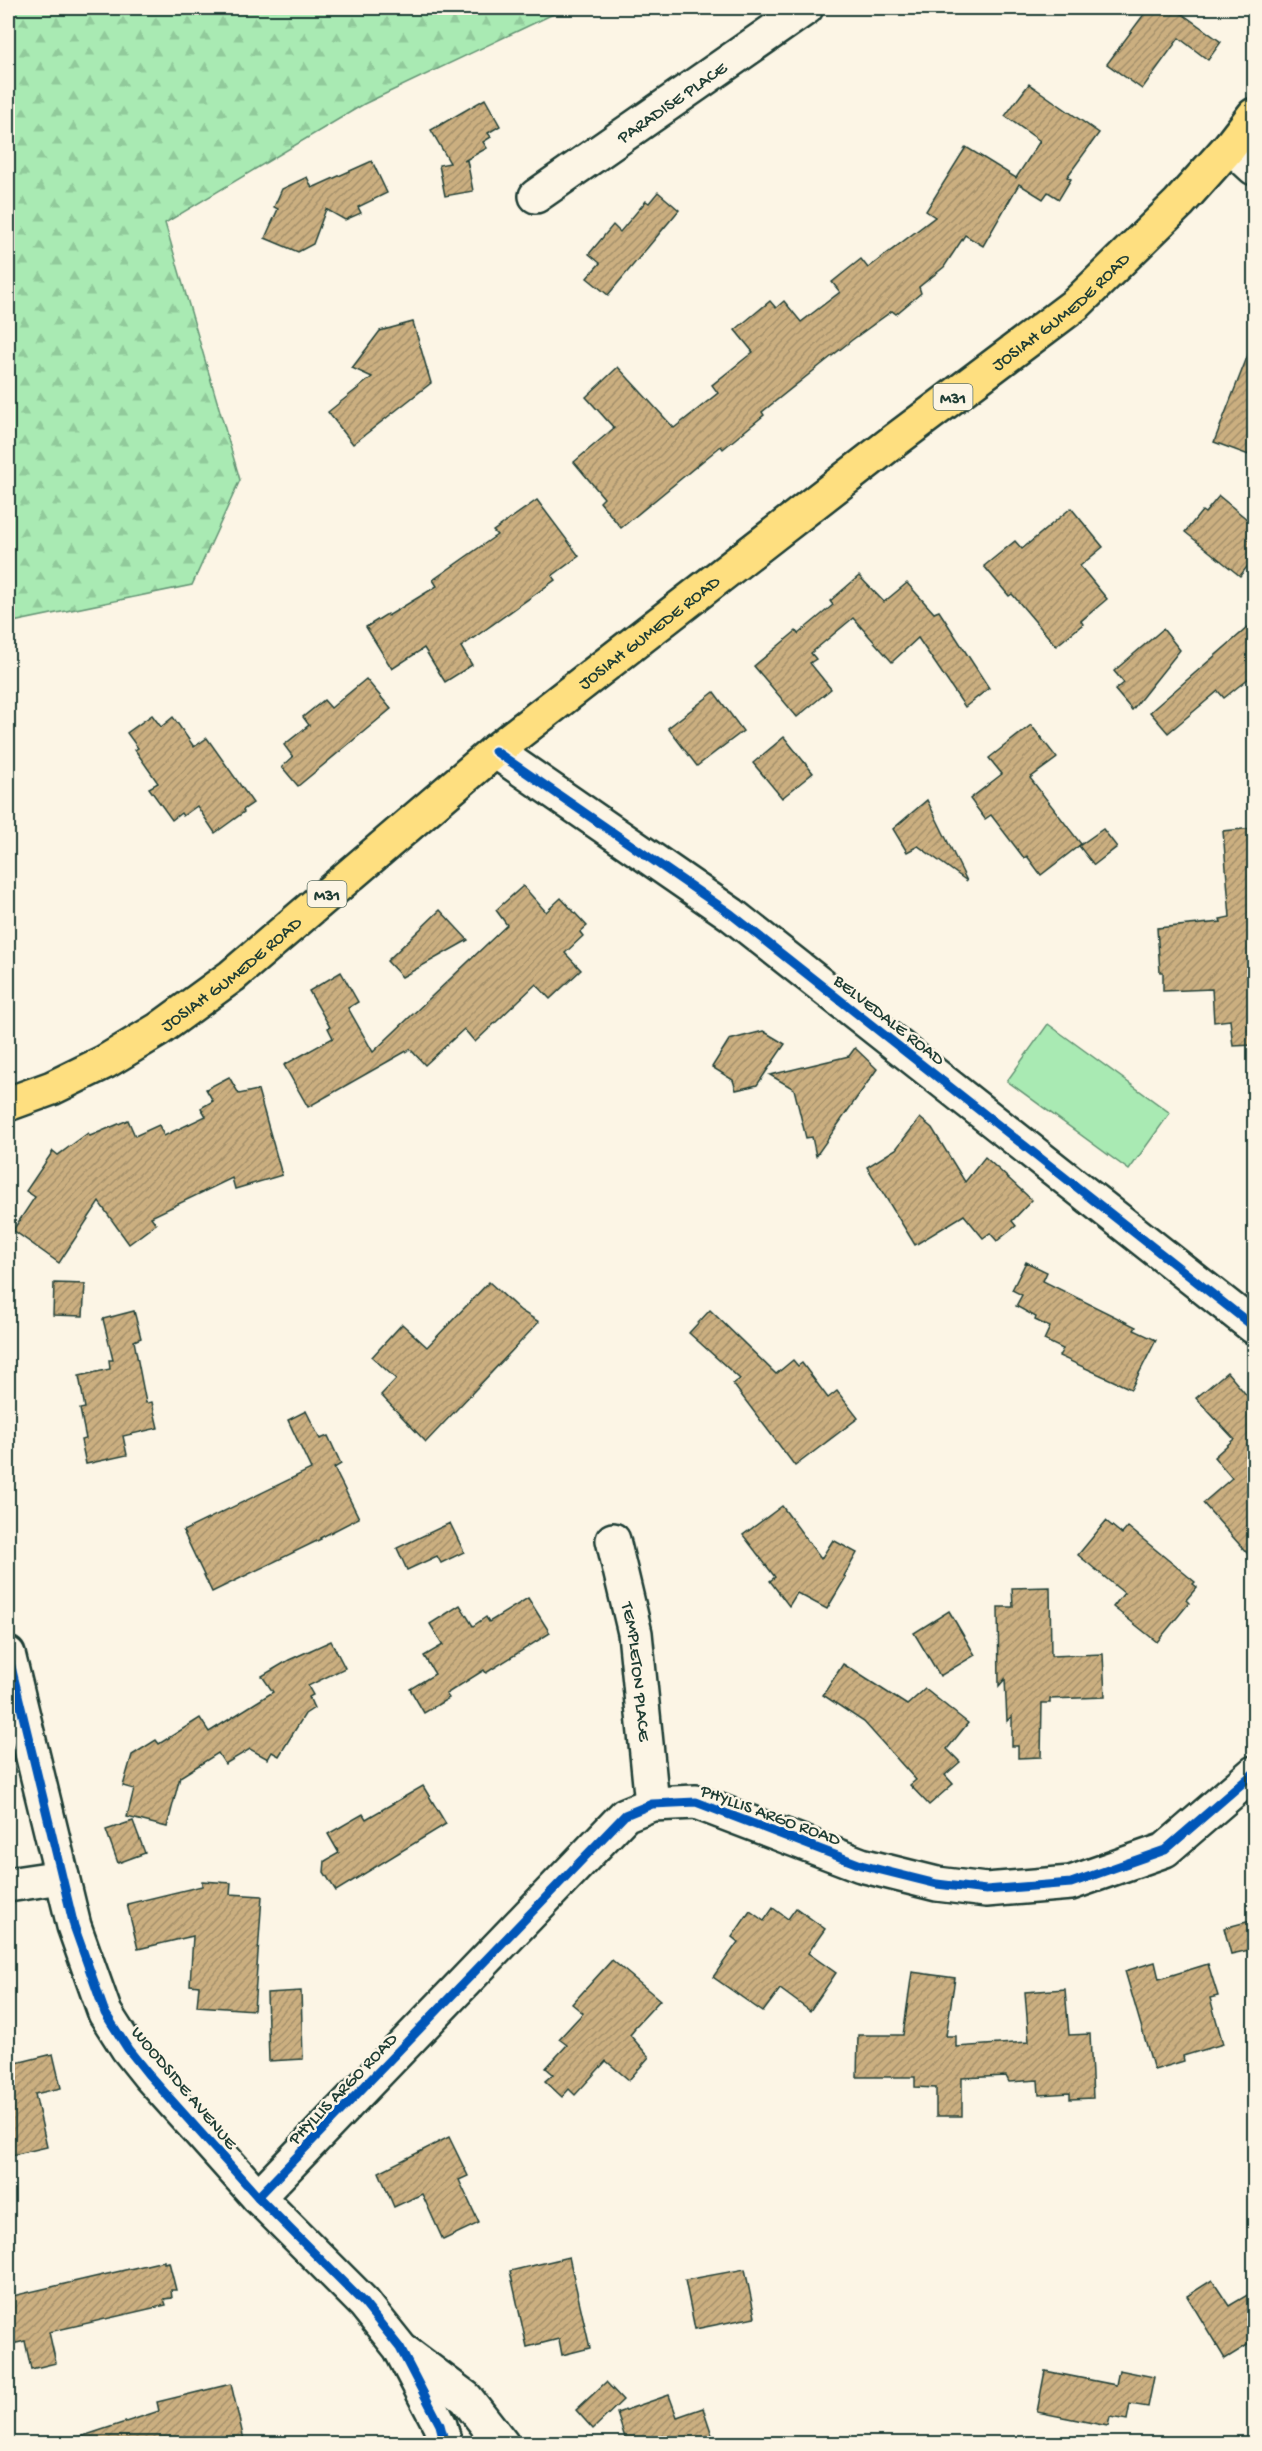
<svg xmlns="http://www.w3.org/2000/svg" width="1262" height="2451" font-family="'Gochi Hand',sans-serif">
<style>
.grass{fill:#a9eab3;stroke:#649474;stroke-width:1.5}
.forest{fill:url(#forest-firs);stroke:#649474;stroke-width:1.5}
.building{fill:url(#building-hatch);stroke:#1f3d34;stroke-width:1.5}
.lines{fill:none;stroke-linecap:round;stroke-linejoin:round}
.minor-casing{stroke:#1f3d34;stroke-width:38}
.major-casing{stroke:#1f3d34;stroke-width:38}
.minor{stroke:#fcf5e5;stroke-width:33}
.major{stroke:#fedf80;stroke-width:33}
.cycleway-casing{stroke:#fcf5e5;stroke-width:13}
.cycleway{stroke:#0057b8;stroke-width:9}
.labels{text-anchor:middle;stroke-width:5;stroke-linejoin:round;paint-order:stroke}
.shield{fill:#fcf5e5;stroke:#617469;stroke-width:1.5}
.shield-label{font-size:16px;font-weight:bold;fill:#1f3d34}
.street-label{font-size:18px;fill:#1f3d34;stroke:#fcf5e5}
</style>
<defs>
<pattern id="forest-firs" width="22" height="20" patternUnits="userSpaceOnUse" patternTransform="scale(1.5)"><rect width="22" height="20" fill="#a9eab3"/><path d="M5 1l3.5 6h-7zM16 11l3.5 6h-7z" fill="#91ca9b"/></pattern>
<pattern id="building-hatch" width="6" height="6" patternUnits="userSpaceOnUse" patternTransform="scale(1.5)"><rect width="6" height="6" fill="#cbaf80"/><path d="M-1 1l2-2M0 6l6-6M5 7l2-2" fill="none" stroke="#a4906a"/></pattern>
</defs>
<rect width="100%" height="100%" fill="#fcf5e5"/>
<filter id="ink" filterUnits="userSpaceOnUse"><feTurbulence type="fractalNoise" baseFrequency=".0167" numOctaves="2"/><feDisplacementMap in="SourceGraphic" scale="12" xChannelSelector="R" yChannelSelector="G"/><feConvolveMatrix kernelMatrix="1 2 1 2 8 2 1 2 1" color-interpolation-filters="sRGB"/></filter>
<g filter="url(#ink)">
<path class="grass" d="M 1048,1024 L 1170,1113 L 1129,1170 L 1007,1081 Z"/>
<path class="forest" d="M 8,8 L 566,8 L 364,104 L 165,223 L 240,480 L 192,585 L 8,623 Z"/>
<g class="building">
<path d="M 1142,8 L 1174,8 L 1221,42 L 1208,60 L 1179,38 L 1142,89 L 1107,64 L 1145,13 L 1140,9 Z"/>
<path d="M 1029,84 L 1099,133 L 1067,177 L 1071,179 L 1059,199 L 1048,192 L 1043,199 L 1019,184 L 983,246 L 965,235 L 944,267 L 919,287 L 921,293 L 896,314 L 892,311 L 852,340 L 762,412 L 764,415 L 723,449 L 721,446 L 621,528 L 600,502 L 604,498 L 574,462 L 614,428 L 586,397 L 618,367 L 674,428 L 718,393 L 712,385 L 753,352 L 735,330 L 770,301 L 776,308 L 784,301 L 801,322 L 840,292 L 832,282 L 861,259 L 868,268 L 935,217 L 926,211 L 966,147 L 1016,178 L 1040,141 L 1005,116 Z"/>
<path d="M 485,99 L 500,126 L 488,133 L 491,137 L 483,142 L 487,148 L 464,161 L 467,160 L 473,191 L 445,196 L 439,165 L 450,163 L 431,130 Z"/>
<path d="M 372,161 L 387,193 L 358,207 L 361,213 L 345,220 L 326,209 L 313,244 L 298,252 L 265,238 L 278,209 L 274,207 L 282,189 L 307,177 L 312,188 Z"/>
<path d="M 658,192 L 679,210 L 608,295 L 587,278 L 600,263 L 589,254 L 613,225 L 620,232 L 646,201 L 649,203 Z"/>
<path d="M 413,322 L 431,383 L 353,444 L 328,412 L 372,377 L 352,368 L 380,331 Z"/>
<path d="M 1253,342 L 1254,343 L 1254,457 L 1214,442 Z"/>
<path d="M 1219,496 L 1254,525 L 1254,558 L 1240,576 L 1185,532 L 1202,511 L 1205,513 Z"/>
<path d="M 537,500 L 579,556 L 552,576 L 555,580 L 461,647 L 472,665 L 445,682 L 424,648 L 392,669 L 366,627 L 387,614 L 388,616 L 437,586 L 433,580 L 497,535 L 493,531 Z"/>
<path d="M 1071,508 L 1103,547 L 1080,566 L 1107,599 L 1081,621 L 1083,624 L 1056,646 L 1012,594 L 1009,596 L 984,566 L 1015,541 L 1022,549 Z"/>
<path d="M 859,576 L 884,602 L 907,583 L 934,613 L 939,611 L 989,688 L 965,707 L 918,638 L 892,662 L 853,618 L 811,653 L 816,659 L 810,663 L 831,689 L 797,717 L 754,666 L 796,631 L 798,634 L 833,605 L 830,601 Z"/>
<path d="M 1254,622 L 1254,674 L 1224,698 L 1218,691 L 1168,733 L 1150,712 Z"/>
<path d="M 1163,629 L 1180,650 L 1132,710 L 1115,690 L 1124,683 L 1114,671 Z"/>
<path d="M 366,679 L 391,709 L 298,786 L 282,767 L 293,757 L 284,745 L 309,725 L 303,717 L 324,700 L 331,708 Z"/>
<path d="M 714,692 L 743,731 L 697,766 L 668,728 Z"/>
<path d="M 152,715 L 161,727 L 173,717 L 194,747 L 207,738 L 253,803 L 243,810 L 244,812 L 215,833 L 197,806 L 183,816 L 181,813 L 172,820 L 149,788 L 158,783 L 135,750 L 138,748 L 127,733 Z"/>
<path d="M 1031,725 L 1057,758 L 1030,778 L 1081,844 L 1041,875 L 1027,856 L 1024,858 L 991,815 L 985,819 L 970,799 L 1002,774 L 989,758 Z"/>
<path d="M 784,737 L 813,773 L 782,798 L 753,763 Z"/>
<path d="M 927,800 L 938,822 L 967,881 L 918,846 L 907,852 L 893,829 Z"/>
<path d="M 1253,828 L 1254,1045 L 1233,1046 L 1230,1020 L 1214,1022 L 1212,989 L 1163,991 L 1163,972 L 1160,972 L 1157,928 L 1221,922 L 1220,919 L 1230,917 L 1223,831 Z"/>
<path d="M 1103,829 L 1117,847 L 1094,865 L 1079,846 Z"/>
<path d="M 523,886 L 546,912 L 561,898 L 587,926 L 580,932 L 583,936 L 565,953 L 581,970 L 550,999 L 536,984 L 475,1042 L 464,1029 L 425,1065 L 410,1049 L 308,1107 L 284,1065 L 333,1038 L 328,1028 L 330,1027 L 309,991 L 341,972 L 358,1002 L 348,1008 L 373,1052 L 507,925 L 496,910 Z"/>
<path d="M 440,910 L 468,940 L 402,977 L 387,961 Z"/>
<path d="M 763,1031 L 785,1044 L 757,1085 L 736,1090 L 733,1080 L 712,1067 L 729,1040 Z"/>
<path d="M 855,1048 L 877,1069 L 816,1156 L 812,1137 L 806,1138 L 794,1089 L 770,1075 L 849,1056 Z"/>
<path d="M 229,1077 L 239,1094 L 258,1090 L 282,1175 L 235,1189 L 232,1178 L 151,1217 L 156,1224 L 129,1244 L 99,1202 L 59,1263 L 13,1230 L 35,1197 L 26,1191 L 53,1151 L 58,1155 L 88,1133 L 90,1136 L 128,1120 L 135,1136 L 159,1125 L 164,1136 L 206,1116 L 201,1108 L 213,1101 L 206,1089 Z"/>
<path d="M 920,1118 L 932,1128 L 965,1182 L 985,1157 L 1032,1200 L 1012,1221 L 1016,1226 L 997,1241 L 990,1233 L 983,1238 L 964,1215 L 915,1245 L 867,1167 L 896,1149 Z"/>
<path d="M 1026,1262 L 1047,1272 L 1043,1281 L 1136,1327 L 1134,1330 L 1156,1340 L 1131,1389 L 1059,1356 L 1063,1349 L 1044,1340 L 1050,1327 L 1035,1320 L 1036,1317 L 1016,1306 L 1022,1295 L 1012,1290 Z"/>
<path d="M 489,1282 L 521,1311 L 539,1322 L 426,1442 L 381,1395 L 396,1379 L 372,1357 L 402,1324 L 427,1347 Z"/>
<path d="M 54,1283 L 85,1284 L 83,1316 L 53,1315 Z"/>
<path d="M 710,1310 L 776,1374 L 793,1360 L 798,1366 L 802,1363 L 828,1398 L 837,1391 L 858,1418 L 795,1466 L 733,1384 L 740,1379 L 689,1333 Z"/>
<path d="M 134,1311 L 141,1338 L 134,1341 L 146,1403 L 152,1402 L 158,1428 L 123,1436 L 127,1455 L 86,1464 L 81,1440 L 86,1439 L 80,1409 L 85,1408 L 79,1376 L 110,1369 L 109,1360 L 113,1360 L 103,1319 Z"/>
<path d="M 1227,1372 L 1254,1404 L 1254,1561 L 1203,1503 L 1232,1478 L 1214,1457 L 1234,1439 L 1196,1398 Z"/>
<path d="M 306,1411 L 320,1439 L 328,1436 L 341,1464 L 334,1468 L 359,1518 L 320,1538 L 321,1539 L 212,1592 L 183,1531 L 311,1469 L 288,1420 Z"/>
<path d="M 782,1506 L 821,1559 L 833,1540 L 857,1553 L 844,1576 L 846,1577 L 827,1609 L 797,1593 L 789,1606 L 770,1581 L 775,1577 L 743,1535 Z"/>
<path d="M 1106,1521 L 1122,1534 L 1128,1527 L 1195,1582 L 1193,1584 L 1197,1587 L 1186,1600 L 1189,1603 L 1157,1642 L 1113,1607 L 1124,1593 L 1078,1555 Z"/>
<path d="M 450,1523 L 464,1552 L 441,1563 L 437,1556 L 407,1570 L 397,1548 Z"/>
<path d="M 1050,1587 L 1051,1656 L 1103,1654 L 1105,1697 L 1050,1699 L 1050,1703 L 1042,1703 L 1041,1757 L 1018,1758 L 1018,1746 L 1012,1746 L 1012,1716 L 1007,1721 L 1005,1679 L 999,1686 L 998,1607 L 1013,1607 L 1012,1588 Z"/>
<path d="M 528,1598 L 550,1633 L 486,1673 L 484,1670 L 446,1694 L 449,1698 L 424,1713 L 410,1689 L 435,1674 L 424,1656 L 443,1645 L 430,1624 L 460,1605 L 473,1626 L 486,1617 L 489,1622 Z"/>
<path d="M 949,1611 L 975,1655 L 940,1676 L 914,1633 Z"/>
<path d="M 331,1641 L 345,1668 L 308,1686 L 313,1695 L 309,1697 L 314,1708 L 305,1714 L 279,1756 L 272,1752 L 268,1759 L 250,1749 L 225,1764 L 218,1753 L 180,1777 L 167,1827 L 127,1817 L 134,1789 L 123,1786 L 132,1755 L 156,1740 L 159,1744 L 200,1718 L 209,1732 L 273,1692 L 262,1676 L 289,1660 Z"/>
<path d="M 843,1664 L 907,1705 L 925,1689 L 968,1723 L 947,1749 L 960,1762 L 945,1775 L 953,1784 L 929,1805 L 910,1785 L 916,1780 L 864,1722 L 823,1695 Z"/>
<path d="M 423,1786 L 446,1824 L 336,1891 L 324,1872 L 325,1861 L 339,1853 L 328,1834 L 363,1814 L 366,1819 Z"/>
<path d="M 133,1821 L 145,1853 L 118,1863 L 106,1830 Z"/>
<path d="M 202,1881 L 231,1883 L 230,1894 L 262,1896 L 254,2010 L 197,2006 L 199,1986 L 190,1985 L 193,1936 L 138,1949 L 127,1904 L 202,1886 Z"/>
<path d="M 773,1908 L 788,1919 L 796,1908 L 825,1929 L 808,1953 L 836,1973 L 810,2011 L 780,1989 L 763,2012 L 713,1977 L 738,1942 L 732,1937 L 750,1911 L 764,1921 Z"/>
<path d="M 1254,1920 L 1254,1949 L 1231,1954 L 1224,1928 Z"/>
<path d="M 612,1960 L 660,2000 L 634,2028 L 635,2029 L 630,2035 L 649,2057 L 629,2080 L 606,2061 L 575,2095 L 569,2089 L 562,2097 L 545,2081 L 553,2074 L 546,2068 L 567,2045 L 559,2039 L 583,2013 L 572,2004 Z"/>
<path d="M 1155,1962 L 1159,1979 L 1208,1964 L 1218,1996 L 1210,1998 L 1223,2044 L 1183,2056 L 1184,2061 L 1154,2070 L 1125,1971 Z"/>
<path d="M 912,1972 L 955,1978 L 946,2036 L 956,2036 L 956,2047 L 1029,2042 L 1025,1992 L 1065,1989 L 1069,2035 L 1090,2034 L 1093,2098 L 1070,2099 L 1070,2093 L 1039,2095 L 1038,2080 L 1009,2082 L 1006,2076 L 962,2078 L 962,2116 L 936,2116 L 936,2088 L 915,2087 L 915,2077 L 857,2077 L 858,2035 L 903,2035 Z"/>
<path d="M 301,1991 L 303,2059 L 269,2061 L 267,1993 Z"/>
<path d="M 53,2054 L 61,2088 L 35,2094 L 47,2147 L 8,2156 L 8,2065 Z"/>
<path d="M 449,2137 L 468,2176 L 459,2180 L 479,2223 L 443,2240 L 422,2194 L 394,2207 L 379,2172 Z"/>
<path d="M 569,2257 L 590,2348 L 562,2355 L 559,2339 L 527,2347 L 510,2271 Z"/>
<path d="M 164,2261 L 164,2263 L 169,2262 L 176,2290 L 171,2290 L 172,2298 L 164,2299 L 166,2305 L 49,2332 L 56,2363 L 31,2369 L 25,2341 L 8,2345 L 8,2297 Z"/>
<path d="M 745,2269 L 755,2317 L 695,2329 L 685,2280 Z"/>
<path d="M 1212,2280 L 1229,2306 L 1254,2291 L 1254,2341 L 1225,2359 L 1187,2296 Z"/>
<path d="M 1119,2370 L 1154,2377 L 1148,2407 L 1130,2404 L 1127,2420 L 1110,2417 L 1108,2426 L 1037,2412 L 1045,2371 L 1116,2385 Z"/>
<path d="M 606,2382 L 623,2400 L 593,2429 L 576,2410 Z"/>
<path d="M 231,2384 L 245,2444 L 75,2444 L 74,2439 L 159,2411 L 157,2402 Z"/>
<path d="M 669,2395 L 677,2417 L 703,2408 L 715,2444 L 627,2444 L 617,2413 Z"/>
</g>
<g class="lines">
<g class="minor-casing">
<g id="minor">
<path d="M 1230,146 L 1254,168"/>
<path id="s1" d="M 536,196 L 806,8"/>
<path d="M 495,751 L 731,914 L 1254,1327"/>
<path id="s2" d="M 613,1540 L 635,1633 L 652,1804"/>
<path d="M 8,1654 L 74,1926 L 105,2013 L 128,2049 L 148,2074 L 258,2197 L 364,2303 L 400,2348 L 440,2425 L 445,2444"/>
<path d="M 8,1885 L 62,1877"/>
<path d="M 258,2197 L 625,1815 L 652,1804 L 696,1802 L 861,1865 L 937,1884 L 986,1890 L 1071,1883 L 1165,1850 L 1254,1773"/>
<path d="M 406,2353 L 466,2398 L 502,2444"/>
</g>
</g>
<g class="major-casing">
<g id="major">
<path id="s3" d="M 8,1104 L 52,1088 L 105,1062 L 158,1030 L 232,976 L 495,751 L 894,441 L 1076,304 L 1179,203 L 1230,146 L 1254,115"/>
</g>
</g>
<use href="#minor" class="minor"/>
<use href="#major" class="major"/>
<g class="cycleway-casing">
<g id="cycleway">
<path d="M 495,751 L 731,914 L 1254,1327"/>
<path d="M 8,1654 L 74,1926 L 105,2013 L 128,2049 L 148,2074 L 258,2197 L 364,2303 L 400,2348 L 440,2425 L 445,2444"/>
<path d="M 258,2197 L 625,1815 L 652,1804 L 696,1802 L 861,1865 L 937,1884 L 986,1890 L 1071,1883 L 1165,1850 L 1254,1773"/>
</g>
</g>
<use href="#cycleway" class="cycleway"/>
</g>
</g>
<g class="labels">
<g class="shield">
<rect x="933.5" y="384" width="39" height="26" rx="4.5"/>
<rect x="307.5" y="881" width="39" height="26" rx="4.5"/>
</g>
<g class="shield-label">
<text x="953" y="403">M31</text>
<text x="327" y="900">M31</text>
</g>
<g class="street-label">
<text dy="6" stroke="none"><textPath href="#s1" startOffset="165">PARADISE PLACE</textPath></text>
<text dy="6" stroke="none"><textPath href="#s3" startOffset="1322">JOSIAH GUMEDE ROAD</textPath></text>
<text dy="6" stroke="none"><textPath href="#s3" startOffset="800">JOSIAH GUMEDE ROAD</textPath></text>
<text dy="6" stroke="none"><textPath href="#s3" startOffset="260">JOSIAH GUMEDE ROAD</textPath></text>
<text transform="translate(890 1019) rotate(38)" y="6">BELVEDALE ROAD</text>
<text dy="6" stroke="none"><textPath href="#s2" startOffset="134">TEMPLETON PLACE</textPath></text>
<text transform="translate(771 1814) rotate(20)" y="6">PHYLLIS ARGO ROAD</text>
<text transform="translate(185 2087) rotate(50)" y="6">WOODSIDE AVENUE</text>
<text transform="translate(342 2088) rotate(-46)" y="6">PHYLLIS ARGO ROAD</text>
</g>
</g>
<rect width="1262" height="2451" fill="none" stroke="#fcf5e5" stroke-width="30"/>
<rect x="15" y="15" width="1232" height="2421" fill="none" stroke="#1f3d34" stroke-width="2" filter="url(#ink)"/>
</svg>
